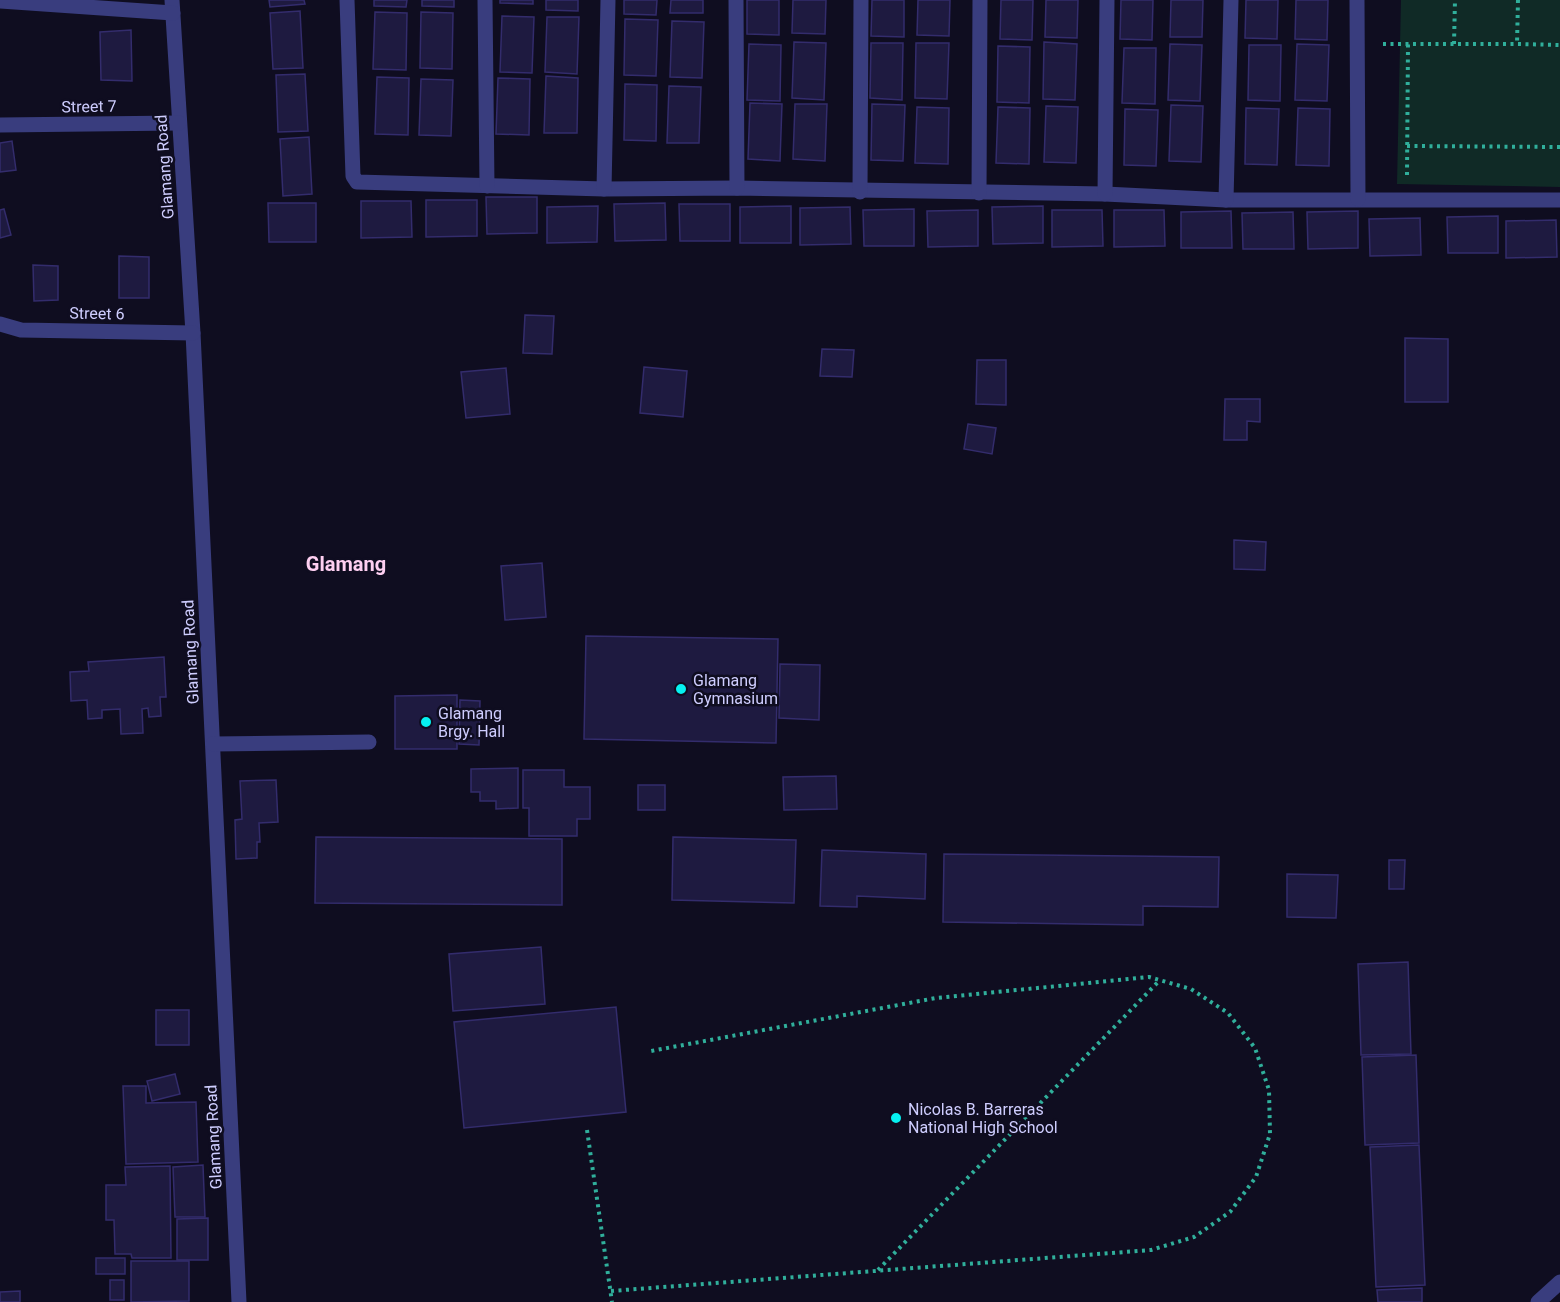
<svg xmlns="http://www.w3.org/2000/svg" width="1560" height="1302" font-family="Roboto,sans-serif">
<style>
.green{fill:#102a26}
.building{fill:#1e1a40;stroke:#332c6c;stroke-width:1.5}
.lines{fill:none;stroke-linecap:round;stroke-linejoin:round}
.path{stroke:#30af9b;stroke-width:4;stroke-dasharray:3 4.5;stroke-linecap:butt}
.minor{stroke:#393d7e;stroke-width:15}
.poi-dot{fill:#06f1f1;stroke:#0f0d20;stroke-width:2}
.labels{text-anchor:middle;stroke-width:5;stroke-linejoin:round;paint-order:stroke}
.street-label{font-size:16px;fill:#cecdfe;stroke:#0f0d20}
.poi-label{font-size:16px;fill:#cecdfe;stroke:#0f0d20;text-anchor:start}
.quarter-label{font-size:20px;font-weight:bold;fill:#fecff1;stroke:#0f0d20}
</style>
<rect width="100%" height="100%" fill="#0f0d20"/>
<path class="green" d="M 1401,0 L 1560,0 L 1560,187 L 1397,184 Z"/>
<g class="building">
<path d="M 269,0 L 304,0 L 305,4 L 270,7 Z"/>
<path d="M 374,0 L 407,0 L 406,7 L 374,6 Z"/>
<path d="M 422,0 L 454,0 L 454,7 L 422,6 Z"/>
<path d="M 500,0 L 533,0 L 533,4 L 500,3 Z"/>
<path d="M 546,0 L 578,0 L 578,11 L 546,10 Z"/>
<path d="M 624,0 L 657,0 L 656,15 L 624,14 Z"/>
<path d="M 671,0 L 703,0 L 703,13 L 670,13 Z"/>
<path d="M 747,0 L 779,0 L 779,35 L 747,34 Z"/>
<path d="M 793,0 L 826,0 L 825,34 L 792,33 Z"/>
<path d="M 872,0 L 904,0 L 904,37 L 871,36 Z"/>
<path d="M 918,0 L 950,0 L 949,36 L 917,35 Z"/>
<path d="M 1001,0 L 1033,0 L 1032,40 L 1000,39 Z"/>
<path d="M 1046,0 L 1078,0 L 1077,38 L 1045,37 Z"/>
<path d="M 1121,0 L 1153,0 L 1152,40 L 1120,39 Z"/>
<path d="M 1171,0 L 1203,0 L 1202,37 L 1170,37 Z"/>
<path d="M 1246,0 L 1278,0 L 1277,39 L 1245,38 Z"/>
<path d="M 1296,0 L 1328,0 L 1327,40 L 1295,39 Z"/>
<path d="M 300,11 L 303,68 L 273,69 L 270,13 Z"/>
<path d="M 375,12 L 407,13 L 406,70 L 373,69 Z"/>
<path d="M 421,12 L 453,13 L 452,69 L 420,68 Z"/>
<path d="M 502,16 L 534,17 L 532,73 L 500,72 Z"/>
<path d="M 547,17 L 579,17 L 577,74 L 545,72 Z"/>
<path d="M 625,19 L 658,20 L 656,76 L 624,75 Z"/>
<path d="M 672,21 L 704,22 L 702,78 L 670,77 Z"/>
<path d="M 131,30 L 132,81 L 101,80 L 100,32 Z"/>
<path d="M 794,42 L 826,43 L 824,100 L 792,98 Z"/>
<path d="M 1044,42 L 1077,44 L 1075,100 L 1043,99 Z"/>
<path d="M 871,43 L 903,43 L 902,100 L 870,98 Z"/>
<path d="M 916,43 L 949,43 L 947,99 L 915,98 Z"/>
<path d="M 749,44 L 781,45 L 780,101 L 747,100 Z"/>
<path d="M 1170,44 L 1202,45 L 1200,101 L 1168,100 Z"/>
<path d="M 1297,44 L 1329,45 L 1327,101 L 1295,100 Z"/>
<path d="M 1249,45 L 1281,45 L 1280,101 L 1248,100 Z"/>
<path d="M 998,46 L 1030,47 L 1029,103 L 997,102 Z"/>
<path d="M 1124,48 L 1156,48 L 1155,104 L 1122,103 Z"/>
<path d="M 305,74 L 308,131 L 278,132 L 276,75 Z"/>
<path d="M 546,76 L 578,78 L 577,133 L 544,133 Z"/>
<path d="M 377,77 L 409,78 L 408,135 L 375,134 Z"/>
<path d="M 498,78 L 530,79 L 529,135 L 496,134 Z"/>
<path d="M 421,79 L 453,80 L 451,136 L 419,135 Z"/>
<path d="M 625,84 L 657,85 L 656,141 L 624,140 Z"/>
<path d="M 669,86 L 701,87 L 699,143 L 667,143 Z"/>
<path d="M 750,103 L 782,104 L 780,161 L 748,159 Z"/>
<path d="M 795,104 L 827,104 L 825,161 L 793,159 Z"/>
<path d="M 872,104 L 905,105 L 903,161 L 871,160 Z"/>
<path d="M 1171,105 L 1203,106 L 1201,162 L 1169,161 Z"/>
<path d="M 1046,106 L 1078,107 L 1076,163 L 1044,162 Z"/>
<path d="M 917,107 L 949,108 L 948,164 L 915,163 Z"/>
<path d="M 998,107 L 1030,108 L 1029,164 L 996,163 Z"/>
<path d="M 1246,108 L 1279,109 L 1277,165 L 1245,164 Z"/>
<path d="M 1298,108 L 1330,109 L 1329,166 L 1296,165 Z"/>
<path d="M 1125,109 L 1158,110 L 1156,166 L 1124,165 Z"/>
<path d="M 309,137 L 312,194 L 283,196 L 280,139 Z"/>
<path d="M 12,141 L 16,170 L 0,172 L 0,143 Z"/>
<path d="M 486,197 L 537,197 L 537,233 L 487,234 Z"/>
<path d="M 426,200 L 477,200 L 477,236 L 426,237 Z"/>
<path d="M 361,201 L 411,201 L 412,237 L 361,238 Z"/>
<path d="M 268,203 L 316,203 L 316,242 L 269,242 Z"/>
<path d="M 665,203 L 666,240 L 615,241 L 614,204 Z"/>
<path d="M 679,204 L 730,204 L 730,241 L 680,241 Z"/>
<path d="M 598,206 L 597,242 L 547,243 L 547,207 Z"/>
<path d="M 791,206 L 791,243 L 740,243 L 740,207 Z"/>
<path d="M 1043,206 L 1043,243 L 993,244 L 992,207 Z"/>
<path d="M 850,207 L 851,244 L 800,245 L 800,208 Z"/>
<path d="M 4,209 L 11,235 L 0,238 L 0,210 Z"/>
<path d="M 914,209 L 914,246 L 864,246 L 863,210 Z"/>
<path d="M 978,210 L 978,246 L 928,247 L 927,211 Z"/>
<path d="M 1052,210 L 1102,210 L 1103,246 L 1052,247 Z"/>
<path d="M 1114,210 L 1164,210 L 1165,246 L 1114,247 Z"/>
<path d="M 1231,211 L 1232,248 L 1181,248 L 1181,212 Z"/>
<path d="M 1358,211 L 1358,248 L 1308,249 L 1307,212 Z"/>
<path d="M 1293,212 L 1294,249 L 1243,249 L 1242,213 Z"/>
<path d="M 1498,216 L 1498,253 L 1448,253 L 1447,217 Z"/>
<path d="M 1420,218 L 1421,255 L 1370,256 L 1369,219 Z"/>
<path d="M 1556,220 L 1557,257 L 1506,258 L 1506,221 Z"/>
<path d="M 119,256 L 149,257 L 149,298 L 119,298 Z"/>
<path d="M 33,265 L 58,266 L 58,300 L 34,301 Z"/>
<path d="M 525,315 L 554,316 L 552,354 L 523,353 Z"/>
<path d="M 1405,338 L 1448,339 L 1448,402 L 1405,402 Z"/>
<path d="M 822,349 L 854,350 L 852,377 L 820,376 Z"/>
<path d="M 977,360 L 1006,360 L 1006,405 L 976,404 Z"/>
<path d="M 644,367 L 687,371 L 683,417 L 640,413 Z"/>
<path d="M 506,368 L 510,414 L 466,418 L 461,372 Z"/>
<path d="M 1225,399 L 1260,399 L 1260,422 L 1247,421 L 1247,440 L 1224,440 Z"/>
<path d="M 968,424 L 996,428 L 992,454 L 964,449 Z"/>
<path d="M 1234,540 L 1266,542 L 1265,570 L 1234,569 Z"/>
<path d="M 542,563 L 546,617 L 505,620 L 501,566 Z"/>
<path d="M 586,636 L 778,639 L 776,743 L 584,739 Z"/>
<path d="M 164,657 L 166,697 L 160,697 L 161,716 L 149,717 L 148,708 L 142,709 L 143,733 L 121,734 L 120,709 L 102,710 L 102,718 L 88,719 L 87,700 L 71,701 L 70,672 L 89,671 L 88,662 Z"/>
<path d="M 780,664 L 820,665 L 819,720 L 779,718 Z"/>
<path d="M 457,695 L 457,749 L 395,749 L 395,696 Z"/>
<path d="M 460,700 L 480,701 L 479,745 L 459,744 Z"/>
<path d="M 518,768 L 518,808 L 496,809 L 496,801 L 480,801 L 480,792 L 471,792 L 471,769 Z"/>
<path d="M 523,770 L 564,770 L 564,787 L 590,787 L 590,819 L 577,819 L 577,836 L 529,836 L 529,808 L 523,808 Z"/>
<path d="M 836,776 L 837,809 L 784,810 L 783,777 Z"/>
<path d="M 276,780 L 278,822 L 259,823 L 260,842 L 257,842 L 257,858 L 236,859 L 235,820 L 242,819 L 240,781 Z"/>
<rect x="638" y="785" width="27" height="25"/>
<path d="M 316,837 L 562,839 L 562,905 L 315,903 Z"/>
<path d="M 673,837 L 796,840 L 794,903 L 672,900 Z"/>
<path d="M 822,850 L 926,854 L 925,899 L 857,896 L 857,907 L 820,906 Z"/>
<path d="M 944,854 L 1219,857 L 1218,907 L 1143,906 L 1143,925 L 943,922 Z"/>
<path d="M 1389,860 L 1405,860 L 1404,889 L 1389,889 Z"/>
<path d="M 1287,874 L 1338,875 L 1336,918 L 1287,917 Z"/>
<path d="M 541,947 L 545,1004 L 453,1011 L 449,954 Z"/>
<path d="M 1408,962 L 1411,1054 L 1361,1055 L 1358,964 Z"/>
<path d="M 616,1007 L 626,1112 L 464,1128 L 454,1022 Z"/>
<rect x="156" y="1010" width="33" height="35"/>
<path d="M 1416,1055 L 1419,1143 L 1365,1145 L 1362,1057 Z"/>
<path d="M 175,1074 L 180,1094 L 152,1101 L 147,1081 Z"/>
<path d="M 123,1086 L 146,1086 L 146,1103 L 196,1102 L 198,1162 L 126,1164 Z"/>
<path d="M 1419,1145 L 1425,1285 L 1376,1287 L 1370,1147 Z"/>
<path d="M 203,1165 L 205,1217 L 175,1217 L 173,1167 Z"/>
<path d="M 170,1166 L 171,1258 L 132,1258 L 131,1254 L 115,1254 L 114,1220 L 106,1220 L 106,1185 L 126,1185 L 125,1167 Z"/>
<path d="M 208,1218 L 208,1260 L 177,1260 L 177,1219 Z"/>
<rect x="96" y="1258" width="29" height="16"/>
<path d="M 131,1261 L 189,1261 L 189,1301 L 131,1302 Z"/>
<rect x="110" y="1280" width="14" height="20"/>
<path d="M 1422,1288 L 1422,1302 L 1378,1302 L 1377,1290 Z"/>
<path d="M 20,1291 L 20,1302 L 0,1302 L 0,1292 Z"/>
</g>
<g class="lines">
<g class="path">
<path d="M 1518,0 L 1517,44 L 1560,45"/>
<path d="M 1383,44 L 1517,44"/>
<path d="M 1454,44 L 1455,0"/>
<path d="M 1407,146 L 1560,147"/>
<path d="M 1407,175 L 1408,44"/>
<path d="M 587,1130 L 612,1302"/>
<path d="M 878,1270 L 1159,981"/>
<path d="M 611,1291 L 1151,1250 L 1194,1237 L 1230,1212 L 1256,1177 L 1270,1134 L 1269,1090 L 1255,1048 L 1228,1013 L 1191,989 L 1149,977 L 936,998 L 651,1051"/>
</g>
<g class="minor">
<path d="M 172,0 L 193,333 L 239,1302"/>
<path d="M 347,0 L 353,176 L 357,182 L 604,189 L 737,188 L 1105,194 L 1226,200 L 1560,200"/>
<path d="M 485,0 L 487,186"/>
<path d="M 736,0 L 737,188"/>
<path d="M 1357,0 L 1358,199"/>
<path d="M 0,1 L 173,13"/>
<path d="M 0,125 L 179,123"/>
<path d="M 604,189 L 608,0"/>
<path d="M 860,192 L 861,0"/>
<path d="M 979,193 L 980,0"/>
<path d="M 1105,194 L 1107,0"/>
<path d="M 1226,200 L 1231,0"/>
<path d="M 0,324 L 21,330 L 193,333"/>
<path d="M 213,744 L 369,742"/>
<path d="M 1538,1302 L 1560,1282"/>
</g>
</g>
<g class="poi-dot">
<circle cx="681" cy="689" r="6"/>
<circle cx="426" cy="722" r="6"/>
<circle cx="896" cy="1118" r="6"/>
</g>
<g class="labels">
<g class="street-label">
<text transform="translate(89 106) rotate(-1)" y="6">Street 7</text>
<text transform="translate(164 167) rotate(-94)" y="6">Glamang Road</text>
<text transform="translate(97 313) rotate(1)" y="6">Street 6</text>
<text transform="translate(190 652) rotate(-93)" y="6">Glamang Road</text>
<text transform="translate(213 1137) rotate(-93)" y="6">Glamang Road</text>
</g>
<g class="poi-label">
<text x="693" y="686">Glamang<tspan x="693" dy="18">Gymnasium</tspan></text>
<text x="438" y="719">Glamang<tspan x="438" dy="18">Brgy. Hall</tspan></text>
<text x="908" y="1115">Nicolas B. Barreras<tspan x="908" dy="18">National High School</tspan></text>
</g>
<g class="quarter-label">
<text x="346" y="571">Glamang</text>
</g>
</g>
</svg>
